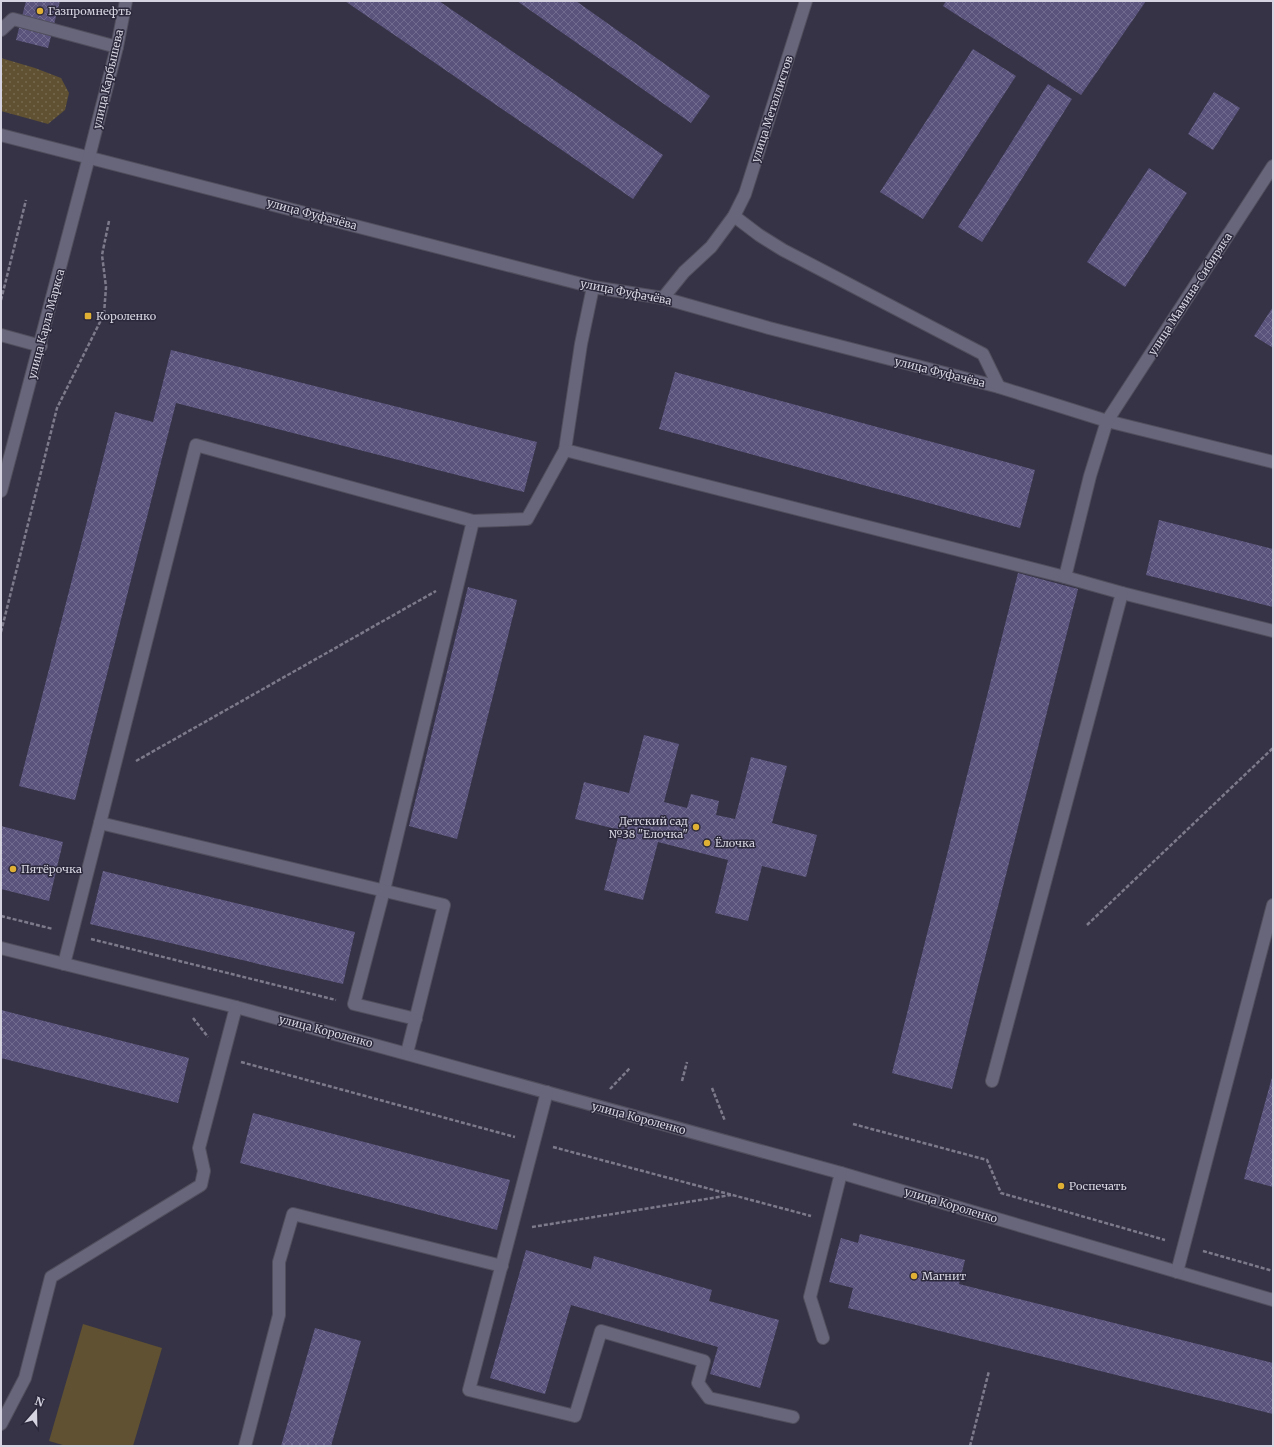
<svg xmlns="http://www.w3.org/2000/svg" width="1274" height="1447" font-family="Merriweather,serif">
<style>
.grass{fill:url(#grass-dots)}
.pitch{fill:#5f5131}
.building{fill:url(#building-cross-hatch)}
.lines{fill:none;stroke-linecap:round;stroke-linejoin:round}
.minor-casing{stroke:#514f5e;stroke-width:14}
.path{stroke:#7d7b8b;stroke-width:2.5;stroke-dasharray:4 2;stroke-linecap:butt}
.minor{stroke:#68667b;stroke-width:12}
.poi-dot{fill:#dfb034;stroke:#2c293c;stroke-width:1.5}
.labels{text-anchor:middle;stroke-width:3;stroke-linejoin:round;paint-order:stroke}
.poi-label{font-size:11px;fill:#d5d4e0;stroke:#2c293c;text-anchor:start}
.street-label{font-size:11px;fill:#d5d4e0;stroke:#2c293c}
</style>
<defs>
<pattern id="grass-dots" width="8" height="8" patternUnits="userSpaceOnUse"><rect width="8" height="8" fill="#5f5131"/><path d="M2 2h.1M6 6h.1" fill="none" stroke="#75694f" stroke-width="1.8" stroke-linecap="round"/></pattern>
<pattern id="building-cross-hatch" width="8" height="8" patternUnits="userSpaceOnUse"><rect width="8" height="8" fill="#5a547d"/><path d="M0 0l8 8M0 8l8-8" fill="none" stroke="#716c8f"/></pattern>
</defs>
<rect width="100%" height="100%" fill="#363346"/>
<path class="grass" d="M 1,58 L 35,68 L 61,78 L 69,93 L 65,110 L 48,124 L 1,111 Z"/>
<path class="pitch" d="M 83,1324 L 162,1348 L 133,1446 L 66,1446 L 49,1441 Z"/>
<g class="building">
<path d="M 26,1 L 60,1 L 48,48 L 16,40 Z"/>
<path d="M 345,1 L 439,1 L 663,155 L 633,199 Z"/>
<path d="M 517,1 L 576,1 L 710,96 L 691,123 Z"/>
<path d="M 946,1 L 1146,1 L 1081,95 L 943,6 Z"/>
<path d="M 973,49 L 1016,76 L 923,219 L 880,192 Z"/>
<path d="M 1048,84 L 1072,99 L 982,242 L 958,227 Z"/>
<path d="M 1214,92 L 1240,108 L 1213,150 L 1188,134 Z"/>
<path d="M 1149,168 L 1187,193 L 1125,287 L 1087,262 Z"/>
<path d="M 1273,307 L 1273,348 L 1254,336 Z"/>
<path d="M 171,350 L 537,442 L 524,492 L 176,403 L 75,800 L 19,786 L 115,412 L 153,422 Z"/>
<path d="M 675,372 L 1035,470 L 1020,528 L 659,429 Z"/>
<path d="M 1159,520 L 1273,549 L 1273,607 L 1146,575 Z"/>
<path d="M 1018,573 L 1078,589 L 952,1089 L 892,1073 Z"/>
<path d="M 468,587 L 517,600 L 457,839 L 409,826 Z"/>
<path d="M 644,735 L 679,744 L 664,802 L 687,808 L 691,794 L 719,801 L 716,815 L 735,819 L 751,757 L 787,766 L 772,823 L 817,835 L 806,877 L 762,866 L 748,921 L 715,913 L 728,860 L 658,842 L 643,900 L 604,890 L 620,830 L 575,819 L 584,782 L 629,793 Z"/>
<path d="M 1,826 L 63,842 L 49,901 L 1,889 Z"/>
<path d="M 103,871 L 355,932 L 343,984 L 90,924 Z"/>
<path d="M 1,1010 L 189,1058 L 178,1103 L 1,1058 Z"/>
<path d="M 1273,1074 L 1273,1187 L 1244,1179 Z"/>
<path d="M 253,1113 L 510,1180 L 497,1230 L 240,1163 Z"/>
<path d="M 860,1234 L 965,1260 L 959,1284 L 1273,1363 L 1273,1414 L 848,1308 L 853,1288 L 829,1282 L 841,1238 L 858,1243 Z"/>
<path d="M 526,1250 L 591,1269 L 594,1256 L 712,1290 L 709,1301 L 779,1320 L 760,1388 L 710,1374 L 718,1347 L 571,1305 L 545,1394 L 490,1378 Z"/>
<path d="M 315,1328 L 361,1341 L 331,1446 L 281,1446 Z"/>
</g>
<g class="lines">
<g class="minor-casing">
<g id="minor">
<path d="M 1,30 L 13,19 L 117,47"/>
<path d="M 1,135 L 593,287 L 663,298 L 769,328 L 999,387 L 1107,421 L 1273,462"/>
<path d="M 1273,166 L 1107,421 L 1090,476 L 1065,577 L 1122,593 L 1273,631"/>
<path d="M 734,216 L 759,235 L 783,250 L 983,354 L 999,387"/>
<path d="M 593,287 L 581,344 L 565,450 L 1065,577"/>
<path d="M 663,298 L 684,272 L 711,247 L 734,216 L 745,194 L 806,1"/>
<path d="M 1,335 L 41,346"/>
<path d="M 1,491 L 89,157 L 117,47 L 126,1"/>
<path d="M 1,948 L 236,1007 L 841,1173 L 1273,1300"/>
<path d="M 64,964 L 100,823"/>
<path d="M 416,1019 L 354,1004 L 384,890 L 473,521"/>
<path d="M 407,1053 L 444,905 L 100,823 L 196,445 L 473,521 L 527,519 L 565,450"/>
<path d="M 992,1081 L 1122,593"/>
<path d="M 547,1092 L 469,1390 L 575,1416 L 601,1331 L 704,1361 L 698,1383 L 709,1398 L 793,1417"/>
<path d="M 1177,1272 L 1273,905"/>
<path d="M 823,1338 L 810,1297 L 841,1173"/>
<path d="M 1,1424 L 25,1378 L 51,1277 L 201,1185 L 204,1171 L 199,1148 L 236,1007"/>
<path d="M 245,1446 L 279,1315 L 279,1262 L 293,1214 L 502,1266"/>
</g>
</g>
<g class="path">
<path d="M 1,300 L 26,200"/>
<path d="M 1,632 L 57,408 L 104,314 L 106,287 L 102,255 L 109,221"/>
<path d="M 136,761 L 436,591"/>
<path d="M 1,916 L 53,929"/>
<path d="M 1087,925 L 1273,748"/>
<path d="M 91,939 L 336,1000"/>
<path d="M 193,1018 L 208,1037"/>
<path d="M 241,1062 L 515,1137"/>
<path d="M 682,1081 L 687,1062"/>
<path d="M 712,1088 L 725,1121"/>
<path d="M 610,1089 L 630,1068"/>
<path d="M 853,1124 L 987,1160 L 1001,1193 L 1165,1240"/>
<path d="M 553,1147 L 811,1216"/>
<path d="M 532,1227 L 731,1195"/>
<path d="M 1203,1251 L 1273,1271"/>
<path d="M 970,1446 L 989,1371"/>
</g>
<use href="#minor" class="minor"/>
</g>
<g class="poi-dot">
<circle cx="40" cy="11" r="4"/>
<rect x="84" y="312" width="8" height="8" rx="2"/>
<circle cx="696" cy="827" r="4"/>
<circle cx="707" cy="843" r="4"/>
<circle cx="13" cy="869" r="4"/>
<circle cx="1061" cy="1186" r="4"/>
<circle cx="914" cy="1276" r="4"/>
</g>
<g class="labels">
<g class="poi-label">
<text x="48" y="15">Газпромнефть</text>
<text x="96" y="320">Короленко</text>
<text x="688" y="825" text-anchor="end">Детский сад<tspan x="688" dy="13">№38 "Елочка"</tspan></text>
<text x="715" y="847">Ёлочка</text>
<text x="21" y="873">Пятёрочка</text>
<text x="1069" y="1190">Роспечать</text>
<text x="922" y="1280">Магнит</text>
</g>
<g class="street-label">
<text transform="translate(108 79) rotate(-77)" y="4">улица Карбышева</text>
<text transform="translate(772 109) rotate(-72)" y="4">улица Металлистов</text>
<text transform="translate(312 214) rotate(15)" y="4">улица Фуфачёва</text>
<text transform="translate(626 292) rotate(11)" y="4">улица Фуфачёва</text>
<text transform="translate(1190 294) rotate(-57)" y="4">улица Мамина-Сибиряка</text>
<text transform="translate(46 324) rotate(-75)" y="4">улица Карла Маркса</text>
<text transform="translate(940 372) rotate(14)" y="4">улица Фуфачёва</text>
<text transform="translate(326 1031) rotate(15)" y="4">улица Короленко</text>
<text transform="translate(639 1118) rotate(15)" y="4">улица Короленко</text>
<text transform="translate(951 1205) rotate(17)" y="4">улица Короленко</text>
</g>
</g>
<rect width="1274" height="1447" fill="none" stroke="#d5d4e0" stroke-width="4"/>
<g transform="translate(36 1411) rotate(20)" stroke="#2c293c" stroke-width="3" paint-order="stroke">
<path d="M0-3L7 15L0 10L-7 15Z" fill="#d5d4e0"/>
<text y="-6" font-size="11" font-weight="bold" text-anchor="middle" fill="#d5d4e0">N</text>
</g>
</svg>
